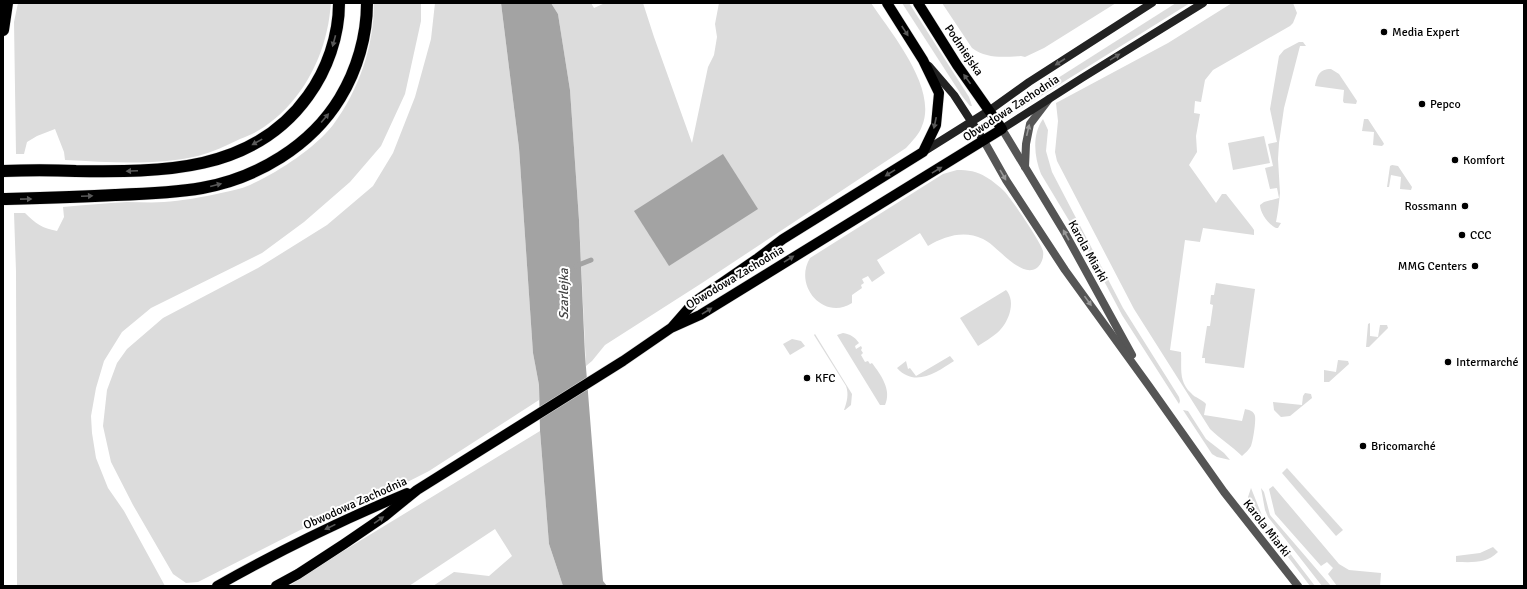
<svg xmlns="http://www.w3.org/2000/svg" width="1527" height="589" font-family="Signika,sans-serif">
<style>
.green{fill:#dcdcdc}
.water{fill:#a3a3a3}
.lines{fill:none;stroke-linecap:round;stroke-linejoin:round}
.stream{stroke:#a3a3a3;stroke-width:5}
.primary-casing{stroke:#dbdbdb;stroke-width:11}
.motorway-casing{stroke:#dbdbdb;stroke-width:13}
.tertiary{stroke:#555;stroke-width:8}
.secondary{stroke:#222;stroke-width:8}
.primary{stroke:#000;stroke-width:10}
.motorway{stroke:#000;stroke-width:12}
.oneway{fill:#595959}
.oneway2{fill:#646464}
.oneway3{fill:#999}
.poi-dot{fill:#000;stroke:#fff;stroke-width:1.5}
.labels{text-anchor:middle;stroke-width:4;stroke-linejoin:round;paint-order:stroke}
.poi-label{font-size:12px;fill:#000;stroke:#fff;text-anchor:start}
.street-label{font-size:12px;fill:#000;stroke:#fff}
.water-label{font-size:13px;font-style:italic;fill:#444;stroke:#fff}
</style>
<rect width="100%" height="100%" fill="#fff"/>
<g class="green">
<path d="M 18,3 L 331,3 C 330,12 329,22 327,30 C 319,68 296,106 264,127 C 257,132 248,136 240,139 C 226,146 212,152 198,156 C 154,166 109,162 65,160 L 64,152 L 55,129 L 37,136 L 27,142 L 24,154 L 16,154 L 14,22 Z"/>
<path d="M 374,3 L 421,3 L 421,21 L 405,94 L 381,146 L 350,182 L 304,222 L 262,253 L 151,308 L 122,332 L 104,361 L 96,388 L 91,416 L 92,433 L 96,458 L 108,488 L 124,511 L 165,586 L 17,586 L 16,271 L 14,213 L 25,213 C 36,224 42,228 57,231 L 64,217 L 63,207 C 85,205 106,203 127,202 C 139,202 151,203 164,202 C 180,201 204,197 221,193 C 230,191 241,189 250,185 C 278,172 314,149 333,125 C 359,90 374,46 374,3 Z"/>
<path d="M 435,3 L 501,3 L 519,148 L 533,353 L 539,385 L 539,400 L 429,471 L 376,498 L 314,523 L 198,582 L 186,583 L 173,574 L 133,505 L 111,462 L 103,426 L 107,390 L 117,363 L 127,349 L 163,318 L 258,268 L 327,225 L 373,186 L 393,153 L 415,97 L 431,39 Z"/>
<path d="M 551,3 L 591,3 L 594,8 L 605,3 L 643,3 L 654,37 L 692,143 L 708,67 L 714,55 L 717,37 L 715,24 L 719,3 L 871,3 C 891,33 938,88 922,126 C 919,135 912,141 906,148 L 702,283 L 605,345 L 592,361 L 586,366 L 579,220 L 570,90 L 558,14 Z"/>
<path d="M 902,3 L 909,3 L 969,97 L 972,106 L 970,106 L 962,96 Z"/>
<path d="M 942,3 L 1116,3 L 1044,48 L 1025,57 L 1021,56 C 1003,57 987,59 972,48 Z"/>
<path d="M 1176,3 L 1190,3 L 1020,109 L 1016,108 L 1017,104 Z"/>
<path d="M 1232,3 L 1293,3 L 1297,13 L 1293,23 L 1290,26 L 1213,70 L 1205,80 L 1201,102 L 1195,101 L 1194,113 L 1200,114 L 1196,136 L 1197,152 L 1189,165 L 1216,203 L 1222,194 L 1226,194 L 1252,227 L 1254,230 L 1254,235 L 1203,228 L 1200,242 L 1185,240 L 1170,350 L 1181,352 C 1182,367 1178,381 1191,393 C 1195,398 1202,399 1206,404 L 1204,415 L 1242,421 L 1245,409 C 1249,410 1254,411 1255,416 C 1256,422 1253,441 1251,446 C 1249,450 1245,453 1242,456 C 1232,446 1220,439 1210,429 L 1134,309 L 1057,161 L 1055,152 L 1058,121 L 1056,103 L 1168,43 Z"/>
<path d="M 1299,42 L 1303,42 L 1306,46 L 1300,46 L 1284,108 L 1279,143 L 1278,159 L 1280,193 C 1279,203 1278,212 1276,222 L 1281,223 L 1278,228 L 1276,228 C 1269,225 1260,213 1260,205 L 1264,202 L 1279,198 L 1277,188 L 1270,189 L 1265,168 L 1273,166 L 1268,144 L 1277,142 L 1270,109 L 1279,56 L 1284,50 Z"/>
<path d="M 1331,69 L 1339,74 L 1357,101 L 1356,104 L 1344,103 L 1343,101 L 1344,90 L 1315,86 C 1317,76 1319,69 1331,69 Z"/>
<path d="M 1043,119 L 1048,130 L 1046,151 L 1052,172 L 1123,308 L 1179,397 L 1180,401 L 1179,404 L 1122,315 L 1094,262 L 1041,174 C 1034,157 1032,134 1043,119 Z"/>
<path d="M 1364,119 L 1368,119 L 1383,142 L 1384,144 L 1382,146 L 1373,145 L 1374,132 L 1362,131 Z"/>
<path d="M 1264,136 L 1270,163 L 1233,170 L 1228,143 Z"/>
<path d="M 1392,165 L 1398,166 L 1412,187 L 1411,190 L 1400,189 L 1401,177 L 1391,175 L 1389,187 L 1387,187 L 1390,166 Z"/>
<path d="M 957,170 C 968,170 977,171 986,177 C 993,181 1000,187 1005,192 C 1012,200 1041,242 1043,251 C 1044,257 1042,263 1038,267 C 1022,281 997,245 983,239 C 964,230 945,236 928,246 L 920,233 L 877,260 L 885,273 L 872,282 L 868,276 L 862,279 L 864,283 L 861,285 L 862,288 L 852,295 L 852,303 C 824,321 793,286 810,258 L 943,174 Z"/>
<path d="M 1216,283 L 1255,289 L 1244,368 L 1205,363 L 1205,358 L 1202,358 L 1207,326 L 1210,326 L 1213,305 L 1210,304 L 1211,295 L 1214,295 Z"/>
<path d="M 1006,290 C 1017,302 1008,324 997,333 C 991,338 984,342 978,346 L 960,318 Z"/>
<path d="M 1370,323 L 1370,336 L 1378,337 L 1380,325 L 1387,325 L 1388,328 L 1369,347 L 1366,347 L 1368,324 Z"/>
<path d="M 843,333 C 850,334 855,337 859,343 L 855,346 L 856,349 L 861,346 L 862,348 L 861,350 L 863,353 L 861,355 L 865,362 L 868,361 L 870,364 L 872,363 C 881,375 892,390 885,405 L 880,405 L 837,335 Z"/>
<path d="M 815,334 L 852,394 L 851,405 L 845,410 L 844,410 C 847,402 849,394 846,386 L 814,335 Z"/>
<path d="M 792,339 L 801,341 L 805,346 L 790,355 L 783,344 Z"/>
<path d="M 950,356 L 954,361 C 937,372 915,388 897,368 L 906,361 L 908,369 L 910,368 L 916,376 Z"/>
<path d="M 1338,360 L 1348,361 L 1349,364 L 1329,382 L 1324,382 L 1324,370 L 1336,372 Z"/>
<path d="M 1305,393 L 1311,394 L 1312,398 L 1290,416 L 1281,417 L 1274,410 L 1273,402 L 1302,405 L 1303,396 Z"/>
<path d="M 1183,410 L 1188,411 L 1206,439 L 1224,453 L 1230,460 L 1217,457 L 1212,454 Z"/>
<path d="M 540,431 L 549,544 L 563,586 L 433,586 L 454,572 L 489,576 L 512,556 L 495,529 L 409,586 L 289,586 L 340,553 Z"/>
<path d="M 1287,468 L 1343,530 L 1336,536 L 1282,473 Z"/>
<path d="M 1273,486 L 1339,564 L 1349,570 L 1381,573 L 1380,586 L 1337,586 L 1328,574 L 1333,568 L 1327,562 L 1321,566 L 1275,514 L 1269,489 Z"/>
<path d="M 1251,488 L 1263,518 L 1315,586 L 1310,586 L 1252,510 L 1248,497 Z"/>
<path d="M 1261,488 L 1264,492 L 1270,515 L 1331,586 L 1322,586 L 1268,517 L 1265,510 Z"/>
<path d="M 1493,547 L 1498,552 C 1486,564 1472,562 1456,562 L 1456,556 L 1480,553 Z"/>
</g>
<g class="water">
<path d="M 501,3 L 551,3 L 558,14 L 570,90 L 579,220 L 585,355 L 603,581 L 607,586 L 563,586 L 549,544 L 540,431 L 539,385 L 533,353 L 519,148 Z"/>
<path d="M 723,154 L 758,209 L 669,266 L 634,211 Z"/>
</g>
<g class="lines">
<path class="stream" d="M 576,266 L 591,260"/>
<g class="primary-casing">
<g id="primary">
<path d="M 673,326 L 694,302 L 758,258 L 783,239 L 923,152 L 936,125 L 939,93 L 923,60 L 887,3"/>
<path d="M 217,586 C 279,551 342,520 407,493"/>
<path d="M 276,586 L 298,574 L 344,544 L 385,516 L 417,490 L 623,361 L 671,328 L 700,315 L 1002,129 L 957,65 L 918,3"/>
</g>
</g>
<g class="motorway-casing">
<g id="motorway">
<path d="M 3,30 L 7,3"/>
<path d="M 3,171 C 27,170 52,170 76,171 C 161,172 253,173 308,96 C 327,70 339,36 339,3"/>
<path d="M 3,199 C 40,198 78,197 115,195 C 144,194 174,193 202,188 C 257,178 311,146 340,98 C 357,70 367,36 367,3"/>
</g>
</g>
<g class="tertiary">
<path d="M 1002,129 L 1065,233 L 1132,355"/>
<path d="M 984,141 L 1006,180 L 1065,270 L 1149,386 L 1224,492 L 1298,586"/>
<path d="M 1025,167 L 1026,144 L 1030,124 L 1049,99"/>
</g>
<g class="secondary">
<path d="M 929,66 L 954,95 L 984,141"/>
<path d="M 1002,129 L 1082,78 L 1203,3"/>
<path d="M 923,152 L 990,110 L 1029,82 L 1152,3"/>
</g>
<use href="#primary" class="primary"/>
<use href="#motorway" class="motorway"/>
</g>
<defs><path id="oneway-solid" d="M-6-.8H1V-3.2L6.5 0L1 3.2V.8H-6Z"/></defs>
<g class="oneway">
<use href="#oneway-solid" transform="translate(905 31) rotate(57)"/>
<use href="#oneway-solid" transform="translate(334 41) rotate(105)"/>
<use href="#oneway-solid" transform="translate(967 79) rotate(-126)"/>
<use href="#oneway-solid" transform="translate(325 118) rotate(-50)"/>
<use href="#oneway-solid" transform="translate(935 123) rotate(102)"/>
<use href="#oneway-solid" transform="translate(257 142) rotate(151)"/>
<use href="#oneway-solid" transform="translate(937 170) rotate(-31)"/>
<use href="#oneway-solid" transform="translate(132 171) rotate(178)"/>
<use href="#oneway-solid" transform="translate(890 173) rotate(148)"/>
<use href="#oneway-solid" transform="translate(216 185) rotate(-14)"/>
<use href="#oneway-solid" transform="translate(87 196) rotate(-3)"/>
<use href="#oneway-solid" transform="translate(26 199) rotate(-1)"/>
<use href="#oneway-solid" transform="translate(789 259) rotate(-32)"/>
<use href="#oneway-solid" transform="translate(707 311) rotate(-32)"/>
<use href="#oneway-solid" transform="translate(379 520) rotate(-35)"/>
<use href="#oneway-solid" transform="translate(330 527) rotate(154)"/>
</g>
<g class="oneway2">
<use href="#oneway-solid" transform="translate(1115 57) rotate(-32)"/>
<use href="#oneway-solid" transform="translate(1060 62) rotate(147)"/>
</g>
<g class="oneway3">
<use href="#oneway-solid" transform="translate(1028 130) rotate(-77)"/>
<use href="#oneway-solid" transform="translate(1003 175) rotate(60)"/>
<use href="#oneway-solid" transform="translate(1066 235) rotate(-119)"/>
<use href="#oneway-solid" transform="translate(1088 301) rotate(54)"/>
</g>
<g class="poi-dot">
<circle cx="1384" cy="32" r="4"/>
<circle cx="1422" cy="104" r="4"/>
<circle cx="1455" cy="160" r="4"/>
<circle cx="1465" cy="206" r="4"/>
<circle cx="1462" cy="235" r="4"/>
<circle cx="1475" cy="266" r="4"/>
<circle cx="1448" cy="362" r="4"/>
<circle cx="807" cy="378" r="4"/>
<circle cx="1363" cy="446" r="4"/>
</g>
<g class="labels">
<g class="poi-label">
<text x="1392" y="36">Media Expert</text>
<text x="1430" y="108">Pepco</text>
<text x="1463" y="164">Komfort</text>
<text x="1457" y="210" text-anchor="end">Rossmann</text>
<text x="1470" y="239">CCC</text>
<text x="1467" y="270" text-anchor="end">MMG Centers</text>
<text x="1456" y="366">Intermarché</text>
<text x="815" y="382">KFC</text>
<text x="1371" y="450">Bricomarché</text>
</g>
<g class="street-label">
<text transform="translate(964 50) rotate(56)" y="4">Podmiejska</text>
<text transform="translate(1011 108) rotate(-33)" y="4">Obwodowa Zachodnia</text>
<text transform="translate(1088 251) rotate(61)" y="4">Karola Miarki</text>
<text transform="translate(735 277) rotate(-31)" y="4">Obwodowa Zachodnia</text>
<text transform="translate(355 503) rotate(-24)" y="4">Obwodowa Zachodnia</text>
<text transform="translate(1267 528) rotate(52)" y="4">Karola Miarki</text>
</g>
<g class="water-label">
<text transform="translate(563 294) rotate(-90)" y="5">Szarlejka</text>
</g>
</g>
<rect width="1527" height="589" fill="none" stroke="#000000" stroke-width="8"/>
</svg>
